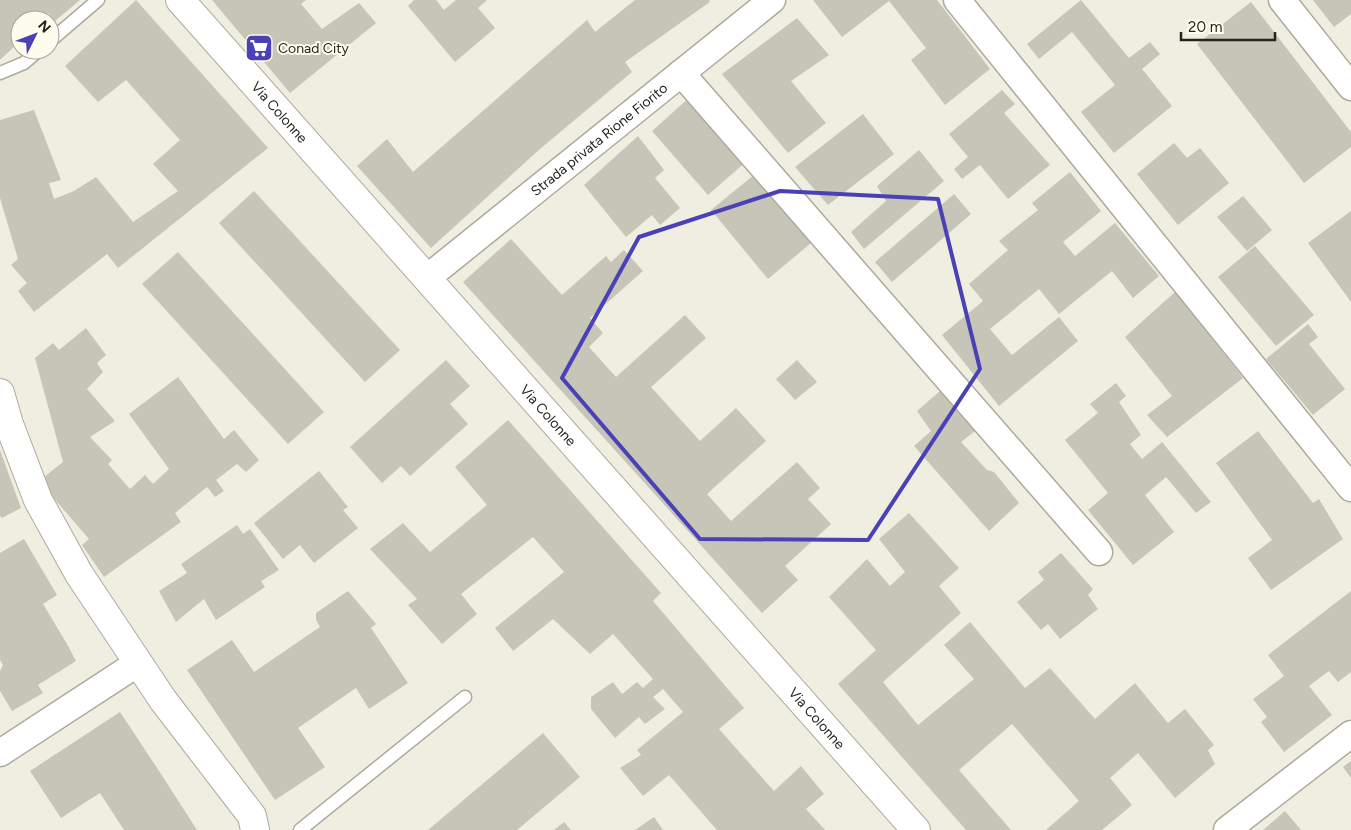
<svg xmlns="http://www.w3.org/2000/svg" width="1351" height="830" font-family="Figtree,sans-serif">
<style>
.building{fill:#c7c5b7}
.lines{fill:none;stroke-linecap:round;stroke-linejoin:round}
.lane-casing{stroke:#acaa9c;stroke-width:15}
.street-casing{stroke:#acaa9c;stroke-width:29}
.secondary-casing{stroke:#acaa9c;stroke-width:30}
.lane{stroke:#fff;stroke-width:12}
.street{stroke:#fff;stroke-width:26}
.secondary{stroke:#fff;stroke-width:28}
.marked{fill:none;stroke:#4a41b7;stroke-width:4;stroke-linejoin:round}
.labels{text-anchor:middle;stroke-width:4;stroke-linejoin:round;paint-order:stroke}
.poi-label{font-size:14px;fill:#24231e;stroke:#fefced;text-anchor:start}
.street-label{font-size:14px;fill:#24231e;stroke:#fefced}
</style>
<rect width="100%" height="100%" fill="#f0eee0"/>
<g class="building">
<path d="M 0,0 L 80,0 L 55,21 L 48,13 L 42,20 L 20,20 L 20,41 L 0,60 Z"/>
<path d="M 136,0 L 268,148 L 118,268 L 107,254 L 34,312 L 18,291 L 27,283 L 11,265 L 18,259 L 0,198 L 0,120 L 34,110 L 61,180 L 49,183 L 54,199 L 74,191 L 96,177 L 133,222 L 178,191 L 153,164 L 180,140 L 126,80 L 98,102 L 65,66 Z"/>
<path d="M 212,0 L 306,0 L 301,4 L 322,29 L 359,3 L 376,23 L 290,93 Z"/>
<path d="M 414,0 L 436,0 L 444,10 L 456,0 L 487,0 L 478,8 L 495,28 L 455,62 L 408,6 Z"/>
<path d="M 635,0 L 709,0 L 710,2 L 625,62 L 632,72 L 540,149 L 431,248 L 357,166 L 387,139 L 413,172 L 587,20 L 595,32 Z"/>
<path d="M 813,0 L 937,0 L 990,69 L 945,105 L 911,60 L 926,48 L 889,1 L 842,37 Z"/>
<path d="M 1081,0 L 1129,58 L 1150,42 L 1160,54 L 1142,69 L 1172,106 L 1114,153 L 1081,112 L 1115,85 L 1072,32 L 1039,59 L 1027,44 Z"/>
<path d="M 1313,0 L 1351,0 L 1351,14 L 1334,27 Z"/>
<path d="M 1251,2 L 1351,132 L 1351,147 L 1304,183 L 1197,44 Z"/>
<path d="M 797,18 L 829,55 L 791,81 L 826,123 L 788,153 L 722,74 Z"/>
<path d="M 1002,90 L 1015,104 L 1004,113 L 1050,165 L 1008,199 L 980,165 L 962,179 L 954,169 L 968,157 L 949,134 Z"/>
<path d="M 691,96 L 748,160 L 708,195 L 652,131 Z"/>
<path d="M 863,114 L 894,154 L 828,205 L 795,167 Z"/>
<path d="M 638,136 L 664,170 L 655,178 L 680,208 L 660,225 L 652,215 L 626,237 L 584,185 Z"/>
<path d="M 1174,143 L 1187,158 L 1200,148 L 1229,183 L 1178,225 L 1137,174 Z"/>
<path d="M 919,150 L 944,181 L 864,249 L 851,232 L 886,201 L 877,186 Z"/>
<path d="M 1070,172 L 1101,211 L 1063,242 L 1075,256 L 1115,223 L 1159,276 L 1133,298 L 1112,271 L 1059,314 L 1039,289 L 990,329 L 1012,355 L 1059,317 L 1078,341 L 999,406 L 942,335 L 983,301 L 969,284 L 1008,250 L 999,241 L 1038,210 L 1032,203 Z"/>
<path d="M 755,174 L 811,243 L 768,279 L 711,210 Z"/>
<path d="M 254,191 L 400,350 L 365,382 L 219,223 Z"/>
<path d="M 954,194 L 971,214 L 892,282 L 875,262 Z"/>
<path d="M 1243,196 L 1272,230 L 1247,251 L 1217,217 Z"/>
<path d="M 1351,211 L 1351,302 L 1308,243 Z"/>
<path d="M 511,239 L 562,295 L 606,256 L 611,262 L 624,250 L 643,271 L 590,318 L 603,333 L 589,347 L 616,377 L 685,315 L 706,338 L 651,387 L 700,441 L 736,408 L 766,441 L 707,494 L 731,521 L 797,462 L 820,488 L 808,499 L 831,524 L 785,566 L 798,580 L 762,613 L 463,282 Z"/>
<path d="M 1255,246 L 1314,315 L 1276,346 L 1218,277 Z"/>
<path d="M 178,252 L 324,412 L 288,444 L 142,284 Z"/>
<path d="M 1175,292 L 1243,378 L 1167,437 L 1147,415 L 1172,396 L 1125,337 Z"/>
<path d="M 1308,324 L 1318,337 L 1309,344 L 1345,389 L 1313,415 L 1266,359 Z"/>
<path d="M 86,328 L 106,355 L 97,363 L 103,372 L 87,389 L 115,421 L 90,437 L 112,460 L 108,464 L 130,489 L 145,475 L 153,484 L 169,469 L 129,414 L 178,377 L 224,439 L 234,430 L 259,460 L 246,472 L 237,464 L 216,480 L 224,491 L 215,497 L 207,487 L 175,513 L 181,522 L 104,577 L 82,545 L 89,539 L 39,481 L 63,462 L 35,358 L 53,343 L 59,350 Z"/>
<path d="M 446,360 L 470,386 L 450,404 L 468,424 L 410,476 L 401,466 L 382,483 L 350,447 Z"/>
<path d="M 797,360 L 817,382 L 795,400 L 776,379 Z"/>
<path d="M 1116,383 L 1126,396 L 1119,402 L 1141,435 L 1130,444 L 1142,459 L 1162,442 L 1211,502 L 1196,513 L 1166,477 L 1145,495 L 1174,532 L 1133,565 L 1088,510 L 1108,493 L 1065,440 L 1098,413 L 1090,404 Z"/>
<path d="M 940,391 L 975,431 L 961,442 L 987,470 L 994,472 L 1019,503 L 989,531 L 914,446 L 931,431 L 917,411 Z"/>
<path d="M 508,420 L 661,593 L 653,601 L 744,708 L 719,729 L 774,791 L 801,766 L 824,794 L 806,809 L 825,830 L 717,830 L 669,775 L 643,796 L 620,768 L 641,755 L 637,750 L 683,712 L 663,689 L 653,697 L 665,709 L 645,724 L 639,717 L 615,738 L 591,709 L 591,697 L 613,682 L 622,694 L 637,682 L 643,688 L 653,679 L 613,634 L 590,654 L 553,619 L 513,651 L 495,628 L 564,572 L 533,537 L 461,594 L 477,614 L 442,644 L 408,605 L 417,599 L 370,549 L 403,523 L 430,552 L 487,505 L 455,467 Z"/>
<path d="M 1258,431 L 1313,503 L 1319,499 L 1343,539 L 1271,590 L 1248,558 L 1272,540 L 1216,463 Z"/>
<path d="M 0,450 L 21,508 L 2,518 L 0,516 Z"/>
<path d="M 319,471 L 348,507 L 343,510 L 358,528 L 314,563 L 300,545 L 283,559 L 254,523 Z"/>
<path d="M 909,513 L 959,568 L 939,586 L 961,613 L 883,682 L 918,725 L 974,679 L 944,645 L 970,622 L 1025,688 L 1050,668 L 1095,719 L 1135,683 L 1168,723 L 1185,709 L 1214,745 L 1208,750 L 1215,764 L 1175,798 L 1138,753 L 1110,778 L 1132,805 L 1102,830 L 1046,830 L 1079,801 L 1012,724 L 959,770 L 1011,830 L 966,830 L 838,684 L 876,650 L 829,597 L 867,559 L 890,586 L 905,572 L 879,539 Z"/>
<path d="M 237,525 L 243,534 L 250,529 L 279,570 L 261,581 L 265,587 L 216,620 L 204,599 L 176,622 L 159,591 L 187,573 L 181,564 Z"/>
<path d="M 24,539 L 57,595 L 43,604 L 67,644 L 76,661 L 38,685 L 43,693 L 12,711 L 0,691 L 0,671 L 3,665 L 0,660 L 0,553 Z"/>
<path d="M 1061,553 L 1093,589 L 1088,595 L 1098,609 L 1060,639 L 1048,624 L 1041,630 L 1017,602 L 1044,580 L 1038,572 Z"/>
<path d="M 348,591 L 376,624 L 371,628 L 408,683 L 369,709 L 356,688 L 298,728 L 325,767 L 275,800 L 187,670 L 232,640 L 254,672 L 320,627 L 316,620 L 316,613 Z"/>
<path d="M 1351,591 L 1351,672 L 1338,682 L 1329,671 L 1309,686 L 1332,715 L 1284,752 L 1261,722 L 1267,717 L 1253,699 L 1284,676 L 1268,655 Z"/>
<path d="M 120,712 L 161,774 L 197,830 L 124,830 L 100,793 L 61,818 L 30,771 Z"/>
<path d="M 543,733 L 580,777 L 517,830 L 428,830 Z"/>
<path d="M 1351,761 L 1351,778 L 1343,767 Z"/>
<path d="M 1285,811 L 1301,830 L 1263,830 Z"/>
<path d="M 654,817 L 663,830 L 635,830 Z"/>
<path d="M 564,822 L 571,830 L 554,830 Z"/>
</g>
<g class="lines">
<g class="lane-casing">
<g id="lane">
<path d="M 50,41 L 98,0"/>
<path d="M 0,73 L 24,63 L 39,50"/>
<path d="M 300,830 L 465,697"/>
</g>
</g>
<g class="street-casing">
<g id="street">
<path d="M 957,0 L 1351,488"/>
<path d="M 1282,0 L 1351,87"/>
<path d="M 681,73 L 1099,552"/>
<path id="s1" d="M 427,278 L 772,0"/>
<path d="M 0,753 L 138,663"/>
<path d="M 1227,830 L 1351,734"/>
</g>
</g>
<g class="secondary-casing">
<g id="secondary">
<path id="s2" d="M 180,0 L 916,830"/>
<path d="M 0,393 L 9,424 L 38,500 L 79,574 L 163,700 L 252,816 L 255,830"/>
</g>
</g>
<use href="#lane" class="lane"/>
<use href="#street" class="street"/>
<use href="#secondary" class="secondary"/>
</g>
<path class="marked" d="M 780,191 L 938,199 L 980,369 L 868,540 L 700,539 L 562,378 L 639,237 Z"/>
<defs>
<g id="supermarket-square" transform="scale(1.4375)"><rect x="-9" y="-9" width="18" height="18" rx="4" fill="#4a41b7" stroke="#fefced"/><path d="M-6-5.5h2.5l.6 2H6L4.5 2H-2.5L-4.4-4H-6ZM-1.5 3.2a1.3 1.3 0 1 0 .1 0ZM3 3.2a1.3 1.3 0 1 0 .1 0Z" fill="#fff"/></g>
</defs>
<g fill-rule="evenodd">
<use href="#supermarket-square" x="259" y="48"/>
</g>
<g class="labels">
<g class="poi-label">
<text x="278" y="53">Conad City</text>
</g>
<g class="street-label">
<text dy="5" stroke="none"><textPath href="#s2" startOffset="150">Via Colonne</textPath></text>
<text dy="5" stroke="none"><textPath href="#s1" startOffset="221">Strada privata Rione Fiorito</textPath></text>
<text dy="5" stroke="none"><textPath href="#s2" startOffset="555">Via Colonne</textPath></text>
<text dy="5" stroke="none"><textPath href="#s2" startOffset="960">Via Colonne</textPath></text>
</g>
</g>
<g transform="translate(35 35) rotate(48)"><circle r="24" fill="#fefced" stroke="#a7a59a"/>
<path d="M0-4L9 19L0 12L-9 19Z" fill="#4a41b7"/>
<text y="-8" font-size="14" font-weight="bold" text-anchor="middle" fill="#24231e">N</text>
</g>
<path d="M1181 32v8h94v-8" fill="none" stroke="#24231e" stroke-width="2.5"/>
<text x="1188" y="32" font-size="15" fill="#24231e" stroke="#fefced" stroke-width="4" paint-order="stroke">20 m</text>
</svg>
